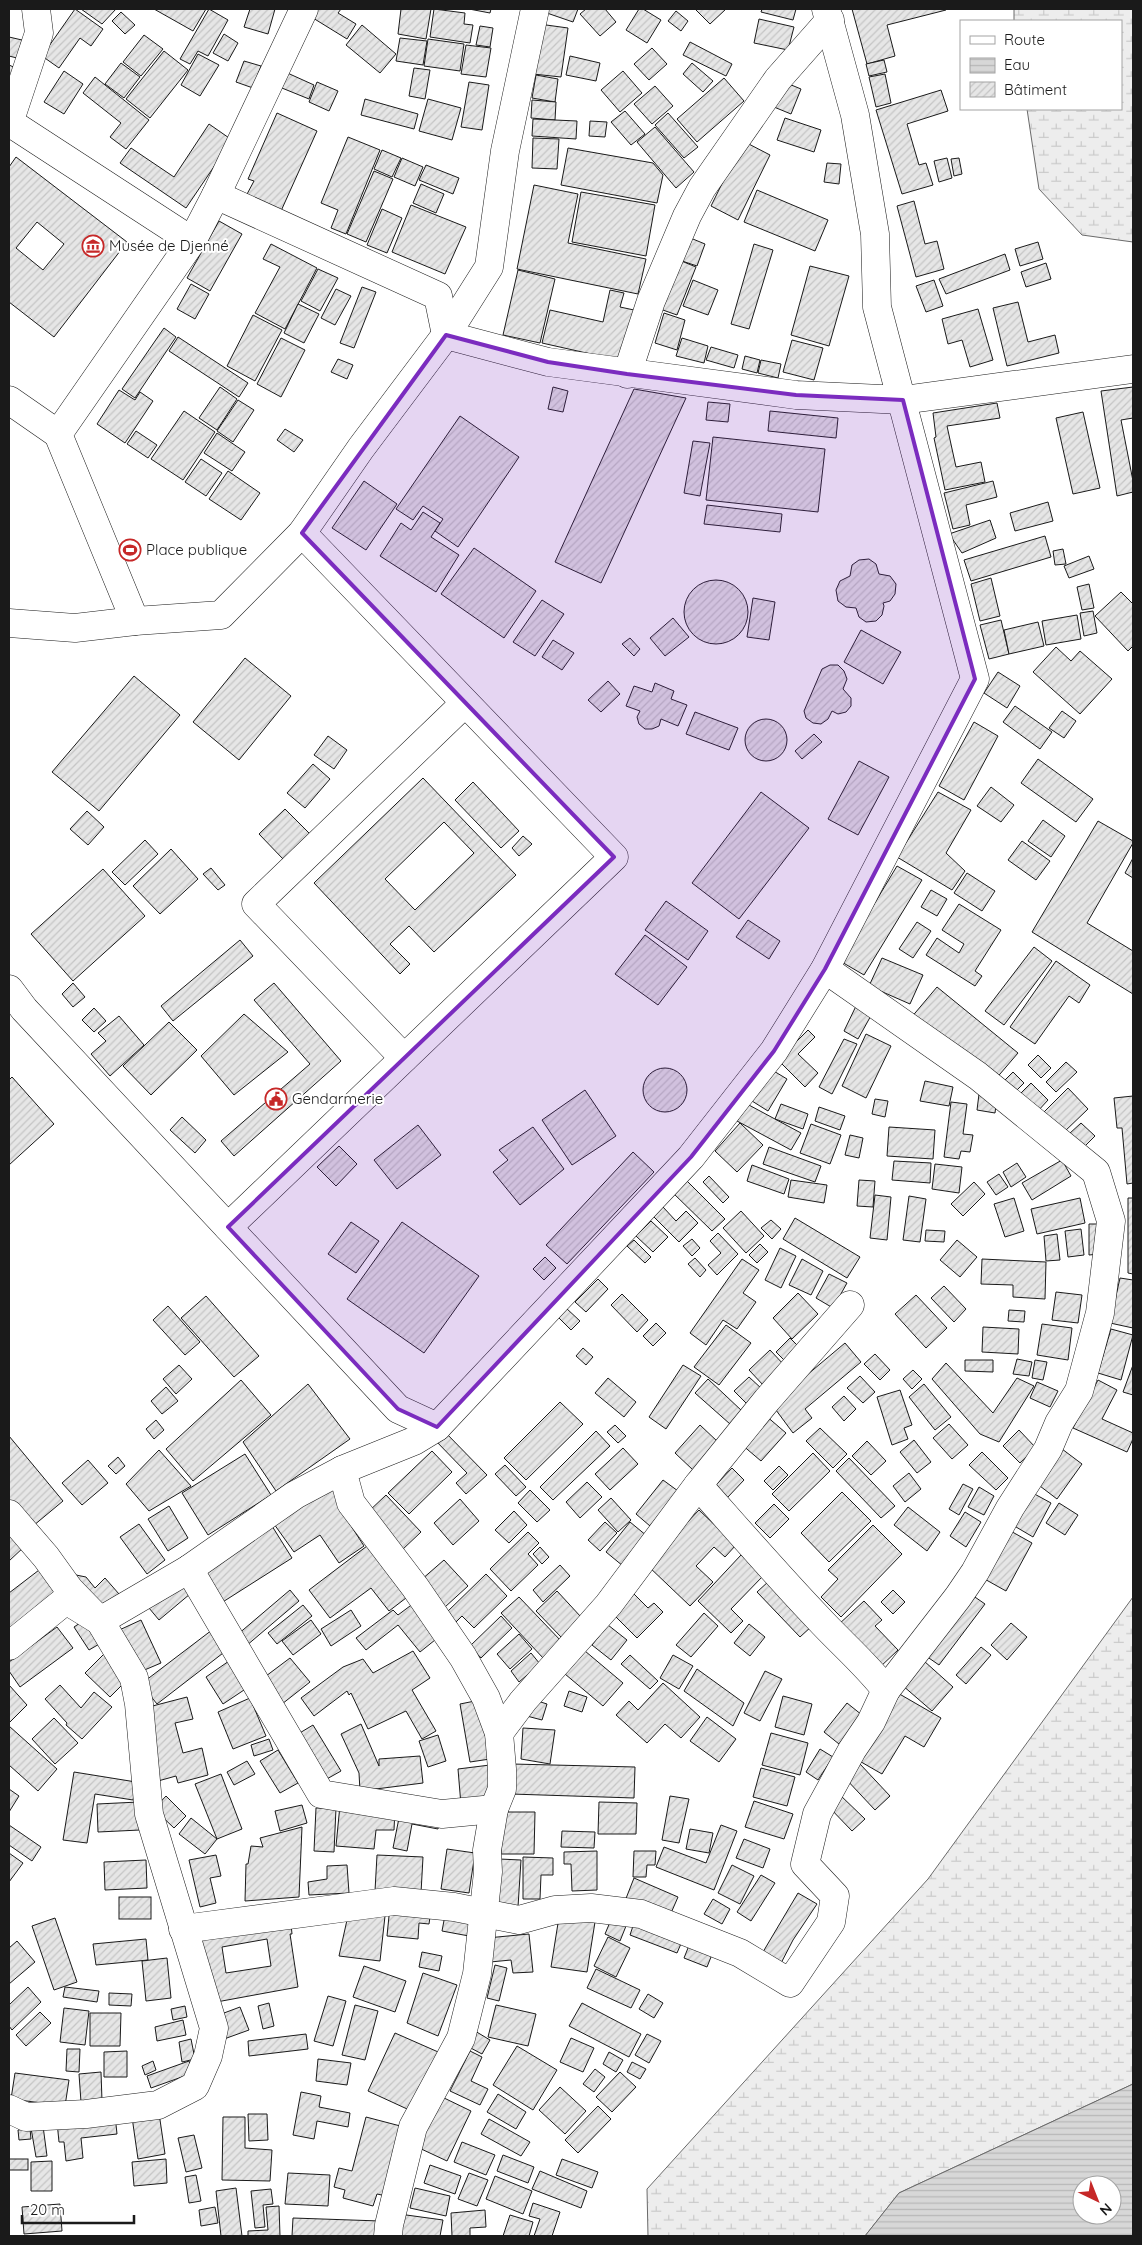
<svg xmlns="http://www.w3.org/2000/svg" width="1142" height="2245" font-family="Quicksand,sans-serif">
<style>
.wetland{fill:url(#wetland-marsh);stroke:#6a6a6a}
.water{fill:url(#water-rules);stroke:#6a6a6a;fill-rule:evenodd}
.building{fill:url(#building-hatch);stroke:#1a1a1a;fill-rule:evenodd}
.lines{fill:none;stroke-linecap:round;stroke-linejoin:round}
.minor-casing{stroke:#1a1a1a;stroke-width:29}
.tertiary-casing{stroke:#1a1a1a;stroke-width:29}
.minor{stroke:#fff;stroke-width:28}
.tertiary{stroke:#fff;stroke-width:28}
.marked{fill:#7b2cbf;fill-opacity:0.2;stroke:#7b2cbf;stroke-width:4;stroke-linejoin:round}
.labels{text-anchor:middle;stroke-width:4;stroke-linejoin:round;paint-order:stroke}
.poi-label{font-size:15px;fill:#1a1a1a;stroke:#fff;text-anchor:start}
</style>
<defs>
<pattern id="wetland-marsh" width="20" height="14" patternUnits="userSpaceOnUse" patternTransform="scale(1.25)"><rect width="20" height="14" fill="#ededed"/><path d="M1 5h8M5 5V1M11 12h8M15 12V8" fill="none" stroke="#cbcbcb"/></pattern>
<pattern id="water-rules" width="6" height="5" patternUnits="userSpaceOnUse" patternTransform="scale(1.25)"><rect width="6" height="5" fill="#d7d7d7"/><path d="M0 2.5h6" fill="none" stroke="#b8b8b8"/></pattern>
<pattern id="building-hatch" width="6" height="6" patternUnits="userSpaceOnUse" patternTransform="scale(1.25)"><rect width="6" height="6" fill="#e6e6e6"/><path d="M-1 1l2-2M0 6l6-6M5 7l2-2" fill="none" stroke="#c5c5c5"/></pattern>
</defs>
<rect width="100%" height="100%" fill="#fff"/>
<g class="wetland">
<path d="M 1014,9 L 1133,9 L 1133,242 L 1082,235 L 1039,189 L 1027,109 L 1121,109 L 1121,21 L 1014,21 Z"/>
<path d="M 1133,1597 L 1133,2084 L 899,2193 L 865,2236 L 648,2236 L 647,2189 L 928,1879 Z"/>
</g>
<path class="water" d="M 1133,2084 L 1133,2236 L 865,2236 L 899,2193 ZM 1082,2185 L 1112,2185 L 1112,2215 L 1082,2215 Z"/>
<g class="building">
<path d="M 75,9 L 103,29 L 91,46 L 80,38 L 59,68 L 42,56 Z"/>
<path d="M 81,9 L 116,9 L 102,24 Z"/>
<path d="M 154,9 L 206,9 L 193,31 Z"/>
<path d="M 209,9 L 228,20 L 208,56 L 198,51 L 190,64 L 180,59 Z"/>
<path d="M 250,9 L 275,9 L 268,34 L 244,27 Z"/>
<path d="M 318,9 L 341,9 L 338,13 L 356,24 L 347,39 L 313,18 Z"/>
<path d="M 401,9 L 431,9 L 426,39 L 398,34 Z"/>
<path d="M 434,9 L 465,13 L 464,24 L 473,25 L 470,43 L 430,37 Z"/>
<path d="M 469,9 L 491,9 L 490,13 Z"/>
<path d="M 545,9 L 578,9 L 573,22 L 544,12 Z"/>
<path d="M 586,9 L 605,9 L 616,22 L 600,36 L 580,14 Z"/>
<path d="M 639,9 L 643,9 L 661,20 L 647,43 L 626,30 Z"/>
<path d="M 695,9 L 726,9 L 710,24 Z"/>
<path d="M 762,9 L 796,9 L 793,20 L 761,12 Z"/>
<path d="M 852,9 L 945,9 L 946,10 L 887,25 L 895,56 L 867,64 Z"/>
<path d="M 676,11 L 688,21 L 681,31 L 668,21 Z"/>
<path d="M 121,12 L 135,25 L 125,34 L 112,21 Z"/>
<path d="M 759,19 L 794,27 L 788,50 L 754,43 Z"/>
<path d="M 539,24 L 568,28 L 561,77 L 533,74 Z"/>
<path d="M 362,25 L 396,54 L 380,73 L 346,45 Z"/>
<path d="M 480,26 L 493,28 L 490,47 L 476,45 Z"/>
<path d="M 224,34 L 238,43 L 228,61 L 213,53 Z"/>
<path d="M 144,35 L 163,49 L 141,76 L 123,62 Z"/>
<path d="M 9,37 L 22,40 L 17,58 L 9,56 Z"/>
<path d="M 400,38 L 427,41 L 423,65 L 396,61 Z"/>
<path d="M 428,39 L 464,44 L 460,71 L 424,66 Z"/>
<path d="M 690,42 L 732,64 L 726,76 L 683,55 Z"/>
<path d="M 466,45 L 491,48 L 486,77 L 461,74 Z"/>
<path d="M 652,48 L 667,64 L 649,80 L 634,64 Z"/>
<path d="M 164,51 L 188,70 L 150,118 L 126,99 Z"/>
<path d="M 198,54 L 219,65 L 200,96 L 181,85 Z"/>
<path d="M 570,56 L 600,63 L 596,81 L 566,75 Z"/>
<path d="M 884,60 L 887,72 L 869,76 L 866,64 Z"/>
<path d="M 244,61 L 261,66 L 253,88 L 236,82 Z"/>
<path d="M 121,63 L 140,77 L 124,98 L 105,84 Z"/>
<path d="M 692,63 L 713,81 L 703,92 L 683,74 Z"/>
<path d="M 9,65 L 18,69 L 9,93 Z"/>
<path d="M 414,68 L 430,70 L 425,99 L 409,96 Z"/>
<path d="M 64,71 L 83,84 L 64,114 L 44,102 Z"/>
<path d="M 283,71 L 314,85 L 309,99 L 277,86 Z"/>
<path d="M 623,71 L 642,93 L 620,112 L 601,90 Z"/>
<path d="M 885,74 L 891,103 L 876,107 L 869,77 Z"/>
<path d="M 536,75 L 558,79 L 555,102 L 532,98 Z"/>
<path d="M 95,77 L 149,120 L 126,149 L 110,137 L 121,123 L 83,93 Z"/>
<path d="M 724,78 L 744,101 L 697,142 L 677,119 Z"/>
<path d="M 317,82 L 338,91 L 329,111 L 309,102 Z"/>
<path d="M 469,82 L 489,85 L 482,130 L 461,127 Z"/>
<path d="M 784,82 L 801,89 L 791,114 L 774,107 Z"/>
<path d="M 655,86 L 673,106 L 652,124 L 634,104 Z"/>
<path d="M 941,90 L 948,111 L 907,124 L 919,165 L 926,163 L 933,185 L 902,194 L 876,110 Z"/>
<path d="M 365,99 L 418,114 L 414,129 L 361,115 Z"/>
<path d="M 428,99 L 461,108 L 452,140 L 419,131 Z"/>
<path d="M 532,100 L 556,102 L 555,120 L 531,118 Z"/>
<path d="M 625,111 L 645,134 L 631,145 L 611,122 Z"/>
<path d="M 277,113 L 317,131 L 281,211 L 246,196 L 254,181 L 248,179 Z"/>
<path d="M 668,113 L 698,147 L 684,158 L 655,125 Z"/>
<path d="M 785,118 L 821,130 L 814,152 L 777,140 Z"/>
<path d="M 533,119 L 577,121 L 576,139 L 532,136 Z"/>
<path d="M 590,121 L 607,122 L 605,137 L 589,136 Z"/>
<path d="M 209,124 L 232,140 L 186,208 L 120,163 L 131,148 L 174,177 Z"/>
<path d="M 655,127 L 694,172 L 676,188 L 637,142 Z"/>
<path d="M 348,137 L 380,150 L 346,234 L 331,228 L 338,210 L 321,203 Z"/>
<path d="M 533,138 L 559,139 L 557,169 L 532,168 Z"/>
<path d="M 743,141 L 770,155 L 738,220 L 711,206 Z"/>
<path d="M 568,148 L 653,163 L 663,175 L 657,203 L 561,185 Z"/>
<path d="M 382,150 L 401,158 L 392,177 L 374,169 Z"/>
<path d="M 16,157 L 127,242 L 54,337 L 9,302 L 9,167 ZM 37,222 L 64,244 L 43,270 L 16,248 Z"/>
<path d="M 402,158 L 423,167 L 415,186 L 394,177 Z"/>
<path d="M 947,158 L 952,178 L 939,182 L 934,161 Z"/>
<path d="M 959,158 L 962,174 L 954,176 L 951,159 Z"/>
<path d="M 827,163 L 841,164 L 839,184 L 824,182 Z"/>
<path d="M 426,165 L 459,178 L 453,194 L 419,180 Z"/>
<path d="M 374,171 L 393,179 L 366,242 L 347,234 Z"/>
<path d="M 421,184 L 444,194 L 436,213 L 413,203 Z"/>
<path d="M 534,185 L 578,194 L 568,243 L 646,259 L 638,294 L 517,269 Z"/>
<path d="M 757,190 L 828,220 L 815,251 L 744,222 Z"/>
<path d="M 581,192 L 655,205 L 646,256 L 572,242 Z"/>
<path d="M 914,201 L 925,244 L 937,241 L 944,269 L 916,277 L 897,206 Z"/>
<path d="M 411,205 L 466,227 L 445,274 L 392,252 Z"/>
<path d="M 382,209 L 402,218 L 387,253 L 367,245 Z"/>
<path d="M 219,221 L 242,234 L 210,291 L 187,278 Z"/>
<path d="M 688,237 L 705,244 L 697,266 L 679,260 Z"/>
<path d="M 1038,242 L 1043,259 L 1020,266 L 1015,249 Z"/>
<path d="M 271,244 L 317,268 L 285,329 L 255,313 L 280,267 L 263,259 Z"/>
<path d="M 754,244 L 773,250 L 749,329 L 731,324 Z"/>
<path d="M 1005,254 L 1010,270 L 946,294 L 939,279 Z"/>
<path d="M 679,260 L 696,267 L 677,315 L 660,309 Z"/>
<path d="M 1046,263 L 1051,279 L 1026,287 L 1021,272 Z"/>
<path d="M 810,266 L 849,276 L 829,346 L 791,335 Z"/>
<path d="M 318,269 L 338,278 L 320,311 L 301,301 Z"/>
<path d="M 518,270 L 555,279 L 540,343 L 503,335 Z"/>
<path d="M 693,280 L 718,290 L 708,315 L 683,306 Z"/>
<path d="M 934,280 L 943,306 L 926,312 L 916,286 Z"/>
<path d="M 191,284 L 209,294 L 195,319 L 177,309 Z"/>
<path d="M 362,287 L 376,292 L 354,348 L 340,343 Z"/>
<path d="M 336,289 L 351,296 L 335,325 L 321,318 Z"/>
<path d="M 610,290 L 624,293 L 620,307 L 634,310 L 622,361 L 542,343 L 550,310 L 603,322 Z"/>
<path d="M 1018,302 L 1028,342 L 1055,335 L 1059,353 L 1007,366 L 993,308 Z"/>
<path d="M 298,304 L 319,314 L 304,343 L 284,333 Z"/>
<path d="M 978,309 L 993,360 L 970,367 L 962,340 L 948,344 L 942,319 Z"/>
<path d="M 664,313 L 685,320 L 677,350 L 655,343 Z"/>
<path d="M 253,315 L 282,330 L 255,381 L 227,366 Z"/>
<path d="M 164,328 L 176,337 L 135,398 L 122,389 Z"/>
<path d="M 178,337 L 248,383 L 239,397 L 169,351 Z"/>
<path d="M 281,338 L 305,350 L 281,397 L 257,384 Z"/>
<path d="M 682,338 L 708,346 L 704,363 L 676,356 Z"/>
<path d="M 792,340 L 823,348 L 814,380 L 783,372 Z"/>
<path d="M 711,347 L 738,355 L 734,368 L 706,360 Z"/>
<path d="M 745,356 L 760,360 L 757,373 L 742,369 Z"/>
<path d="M 338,359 L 353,365 L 347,379 L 331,372 Z"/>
<path d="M 761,360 L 781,364 L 778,378 L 758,373 Z"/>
<path d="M 220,387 L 237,399 L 217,430 L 199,418 Z"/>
<path d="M 553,387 L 568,391 L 563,412 L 548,409 Z"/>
<path d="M 1133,387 L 1133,418 L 1121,420 L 1133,481 L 1133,492 L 1117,496 L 1101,391 Z"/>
<path d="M 634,389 L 686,398 L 601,583 L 555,562 Z"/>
<path d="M 119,390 L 135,400 L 140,392 L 153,401 L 125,443 L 97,424 Z"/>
<path d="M 238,400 L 254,410 L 233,442 L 217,431 Z"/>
<path d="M 708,402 L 730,404 L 728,422 L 706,420 Z"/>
<path d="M 997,403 L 1000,418 L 947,426 L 956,467 L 981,462 L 985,482 L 945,490 L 934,438 L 936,437 L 933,413 Z"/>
<path d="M 184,411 L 215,432 L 183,480 L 151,459 Z"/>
<path d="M 770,411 L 838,418 L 836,438 L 768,431 Z"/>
<path d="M 1083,412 L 1100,488 L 1073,494 L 1056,418 Z"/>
<path d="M 460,416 L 519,457 L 458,547 L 435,531 L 443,519 L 423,506 L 413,520 L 396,509 Z"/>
<path d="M 285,429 L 303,440 L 294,452 L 277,440 Z"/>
<path d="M 136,431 L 157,445 L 148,458 L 127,444 Z"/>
<path d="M 217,433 L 245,452 L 232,471 L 204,453 Z"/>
<path d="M 713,437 L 825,449 L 818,512 L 706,500 Z"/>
<path d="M 693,441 L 710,443 L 700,496 L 684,493 Z"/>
<path d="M 201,459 L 222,473 L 206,496 L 185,482 Z"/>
<path d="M 228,471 L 260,493 L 241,520 L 209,499 Z"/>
<path d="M 364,481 L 397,504 L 366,550 L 332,528 Z"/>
<path d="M 993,481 L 997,497 L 966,505 L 970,525 L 953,529 L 944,493 Z"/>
<path d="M 1048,502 L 1053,521 L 1015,531 L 1010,513 Z"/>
<path d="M 707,505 L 782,514 L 780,532 L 704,524 Z"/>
<path d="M 423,512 L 440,523 L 431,537 L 459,555 L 436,592 L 380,556 L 401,523 L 411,530 Z"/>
<path d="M 990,520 L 996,538 L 962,553 L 949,534 Z"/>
<path d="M 1045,536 L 1051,557 L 971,581 L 964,560 Z"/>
<path d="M 474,548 L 536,591 L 504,638 L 441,594 Z"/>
<path d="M 1063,549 L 1066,564 L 1055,565 L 1053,551 Z"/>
<path d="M 1089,556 L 1094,569 L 1069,578 L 1064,566 Z"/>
<path d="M 869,559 L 876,564 L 879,574 L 890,576 L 896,584 L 895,594 L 890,601 L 883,603 L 884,606 L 882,615 L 876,621 L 866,622 L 859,617 L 856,608 L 846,607 L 838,601 L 836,590 L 840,581 L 850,576 L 852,565 L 859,560 Z"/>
<path d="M 991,578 L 1000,616 L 980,621 L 971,584 Z"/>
<circle cx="716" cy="612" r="32"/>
<path d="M 1089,584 L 1094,608 L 1082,610 L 1077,587 Z"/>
<path d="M 1121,592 L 1133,604 L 1133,646 L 1128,651 L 1095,616 Z"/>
<path d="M 753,598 L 775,602 L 769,640 L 747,637 Z"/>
<path d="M 542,600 L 564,614 L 535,656 L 513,642 Z"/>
<path d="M 1093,611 L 1097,633 L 1084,636 L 1080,613 Z"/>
<path d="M 1077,615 L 1081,639 L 1046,645 L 1042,621 Z"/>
<path d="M 673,618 L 689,637 L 665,656 L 650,638 Z"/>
<path d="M 1001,620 L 1009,654 L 989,659 L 980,625 Z"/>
<path d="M 1038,622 L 1044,646 L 1009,654 L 1004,630 Z"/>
<path d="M 861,630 L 901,652 L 883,684 L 844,662 Z"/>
<path d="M 630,638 L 640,649 L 634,656 L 622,644 Z"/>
<path d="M 553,640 L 574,653 L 562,670 L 542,657 Z"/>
<path d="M 1056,647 L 1071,661 L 1080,651 L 1112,679 L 1080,714 L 1033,672 Z"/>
<path d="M 245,658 L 291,696 L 239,760 L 193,722 Z"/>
<path d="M 830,665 L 838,665 L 844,671 L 847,679 L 843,689 L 851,698 L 851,706 L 846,712 L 838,714 L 832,711 L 828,719 L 821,724 L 813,723 L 806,718 L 804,711 L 822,669 Z"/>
<path d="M 998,672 L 1020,686 L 1007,708 L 984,693 Z"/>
<path d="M 134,676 L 180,715 L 99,811 L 52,772 Z"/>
<path d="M 608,681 L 620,694 L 601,712 L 588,700 Z"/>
<path d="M 655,683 L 674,691 L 671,699 L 687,705 L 678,726 L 661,719 L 659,726 L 652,729 L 645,729 L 639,724 L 637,717 L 640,711 L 626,706 L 634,686 L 652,692 Z"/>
<path d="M 1015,706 L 1052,732 L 1040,749 L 1003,722 Z"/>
<path d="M 1062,711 L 1076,721 L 1064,738 L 1049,728 Z"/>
<path d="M 695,712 L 738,728 L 729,750 L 686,734 Z"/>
<circle cx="766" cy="740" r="21"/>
<path d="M 974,722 L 998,736 L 964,800 L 939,786 Z"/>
<path d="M 814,734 L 822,742 L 802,759 L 795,751 Z"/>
<path d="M 328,736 L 347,750 L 334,769 L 314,755 Z"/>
<path d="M 1038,759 L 1093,799 L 1076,822 L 1021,783 Z"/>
<path d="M 859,761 L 889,777 L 858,835 L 828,819 Z"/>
<path d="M 313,764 L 330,779 L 305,808 L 287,793 Z"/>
<path d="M 423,778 L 516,875 L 434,952 L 409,926 L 390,944 L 410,964 L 400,974 L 314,883 ZM 444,822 L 474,853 L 415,910 L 385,879 Z"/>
<path d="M 473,782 L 519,831 L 501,848 L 455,800 Z"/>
<path d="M 991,787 L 1014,805 L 1001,822 L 977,806 Z"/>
<path d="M 761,792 L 809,828 L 739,919 L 692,883 Z"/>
<path d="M 938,792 L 971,810 L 946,853 L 965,871 L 952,890 L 897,857 Z"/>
<path d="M 285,809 L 310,834 L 283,859 L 259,834 Z"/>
<path d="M 87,811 L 104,827 L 88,845 L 70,829 Z"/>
<path d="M 1043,820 L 1065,836 L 1051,857 L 1028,841 Z"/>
<path d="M 1098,821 L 1133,841 L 1133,843 L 1087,923 L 1133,951 L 1133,994 L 1032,932 Z"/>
<path d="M 523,836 L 532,844 L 519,856 L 512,848 Z"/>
<path d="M 145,840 L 158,854 L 125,885 L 112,872 Z"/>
<path d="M 1022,841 L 1050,861 L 1036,880 L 1008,860 Z"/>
<path d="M 171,849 L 198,879 L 160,914 L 133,886 Z"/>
<path d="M 1133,858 L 1133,878 L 1125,873 Z"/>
<path d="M 897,866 L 922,880 L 864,975 L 840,961 Z"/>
<path d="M 211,868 L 225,885 L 218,890 L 203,874 Z"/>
<path d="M 103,869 L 145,916 L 73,981 L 31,934 Z"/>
<path d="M 967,873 L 995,891 L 982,911 L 954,893 Z"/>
<path d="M 931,890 L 947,899 L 937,916 L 921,907 Z"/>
<path d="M 666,901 L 708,931 L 688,960 L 645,930 Z"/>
<path d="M 959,904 L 1001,930 L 975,971 L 982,976 L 975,986 L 926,955 L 937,938 L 959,953 L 964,944 L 942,930 Z"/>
<path d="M 748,920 L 780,941 L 769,959 L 736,937 Z"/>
<path d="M 917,922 L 931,931 L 913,958 L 899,949 Z"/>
<path d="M 645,935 L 687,967 L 658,1005 L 615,974 Z"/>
<path d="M 240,940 L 253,956 L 173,1021 L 161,1006 Z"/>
<path d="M 1034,947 L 1052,961 L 1004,1025 L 985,1011 Z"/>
<path d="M 882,958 L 923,975 L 910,1004 L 869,986 Z"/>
<path d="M 1056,961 L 1090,985 L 1079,1003 L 1069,996 L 1035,1044 L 1010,1027 Z"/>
<path d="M 73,983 L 85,997 L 73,1007 L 62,994 Z"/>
<path d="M 274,983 L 341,1061 L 234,1156 L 221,1141 L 310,1064 L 254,1000 Z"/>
<path d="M 937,987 L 1018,1053 L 994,1081 L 910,1019 Z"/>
<path d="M 857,1004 L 873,1012 L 858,1039 L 844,1031 Z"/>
<path d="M 94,1008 L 106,1021 L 94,1032 L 82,1020 Z"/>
<path d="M 244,1014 L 288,1052 L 234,1095 L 201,1056 Z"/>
<path d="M 119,1016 L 144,1045 L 110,1076 L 91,1054 L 106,1041 L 98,1033 Z"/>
<path d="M 169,1022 L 197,1050 L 151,1095 L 123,1066 Z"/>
<path d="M 808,1030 L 815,1037 L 798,1054 L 818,1073 L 805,1087 L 778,1060 Z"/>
<path d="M 866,1034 L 891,1046 L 866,1098 L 842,1086 Z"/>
<path d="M 844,1039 L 857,1044 L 832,1094 L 819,1087 Z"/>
<path d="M 1038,1055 L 1051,1068 L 1041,1078 L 1028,1065 Z"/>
<path d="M 1066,1062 L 1077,1072 L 1056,1092 L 1046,1082 Z"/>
<circle cx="665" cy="1090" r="22"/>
<path d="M 772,1070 L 787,1079 L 768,1111 L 752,1101 Z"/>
<path d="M 1013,1072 L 1024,1083 L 1015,1092 L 1004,1081 Z"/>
<path d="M 12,1077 L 54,1124 L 9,1165 L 9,1080 Z"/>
<path d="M 925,1081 L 953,1087 L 949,1106 L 920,1101 Z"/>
<path d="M 1031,1083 L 1048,1100 L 1037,1112 L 1020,1094 Z"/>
<path d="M 1068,1088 L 1088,1109 L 1063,1133 L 1043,1113 Z"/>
<path d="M 585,1090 L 616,1136 L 572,1165 L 542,1120 Z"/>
<path d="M 979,1094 L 997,1097 L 995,1113 L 977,1110 Z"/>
<path d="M 1133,1096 L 1133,1183 L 1127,1184 L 1122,1128 L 1117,1128 L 1114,1098 Z"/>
<path d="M 875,1099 L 888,1101 L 885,1117 L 872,1114 Z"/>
<path d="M 951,1102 L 967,1104 L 963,1134 L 973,1135 L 970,1152 L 961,1151 L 959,1159 L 944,1157 Z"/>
<path d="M 747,1104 L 801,1133 L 791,1150 L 737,1121 Z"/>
<path d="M 781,1104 L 808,1114 L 803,1129 L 775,1119 Z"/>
<path d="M 819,1107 L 845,1116 L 840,1130 L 815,1121 Z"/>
<path d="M 182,1117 L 206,1140 L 195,1153 L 170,1130 Z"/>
<path d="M 740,1123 L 763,1145 L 737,1172 L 715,1151 Z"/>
<path d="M 1081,1123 L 1095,1136 L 1083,1148 L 1069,1134 Z"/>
<path d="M 811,1124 L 841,1135 L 830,1164 L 800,1153 Z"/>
<path d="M 418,1125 L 441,1155 L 397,1189 L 374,1160 Z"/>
<path d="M 533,1127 L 564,1169 L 520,1205 L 493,1172 L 508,1160 L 499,1150 Z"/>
<path d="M 889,1127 L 935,1130 L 933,1159 L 887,1156 Z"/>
<path d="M 850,1135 L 863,1138 L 859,1158 L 845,1155 Z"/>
<path d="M 339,1146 L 357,1164 L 336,1186 L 317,1167 Z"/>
<path d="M 769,1147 L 821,1166 L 815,1182 L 763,1164 Z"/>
<path d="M 633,1152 L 654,1172 L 567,1264 L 546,1245 Z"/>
<path d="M 1062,1160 L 1071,1176 L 1032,1200 L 1022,1183 Z"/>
<path d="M 894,1161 L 931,1163 L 930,1183 L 892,1180 Z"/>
<path d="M 1017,1163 L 1026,1177 L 1011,1187 L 1003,1172 Z"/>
<path d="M 935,1164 L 962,1167 L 959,1193 L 932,1189 Z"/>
<path d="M 752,1165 L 789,1179 L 784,1194 L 747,1181 Z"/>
<path d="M 999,1174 L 1008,1187 L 996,1195 L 987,1182 Z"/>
<path d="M 709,1176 L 729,1197 L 723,1203 L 703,1182 Z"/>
<path d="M 684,1178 L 725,1219 L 712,1231 L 671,1191 Z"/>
<path d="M 791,1180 L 827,1185 L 824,1203 L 788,1197 Z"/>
<path d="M 859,1180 L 875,1181 L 873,1207 L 857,1206 Z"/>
<path d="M 974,1182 L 985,1194 L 963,1216 L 951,1204 Z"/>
<path d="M 875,1195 L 891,1197 L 887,1240 L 870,1238 Z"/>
<path d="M 909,1196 L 926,1199 L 920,1242 L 903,1240 Z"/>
<path d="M 1014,1198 L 1024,1231 L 1005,1237 L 994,1204 Z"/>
<path d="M 1080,1198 L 1085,1223 L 1037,1234 L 1031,1209 Z"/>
<path d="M 1128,1198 L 1133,1198 L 1133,1274 L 1128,1273 Z"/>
<path d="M 663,1207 L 676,1221 L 686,1211 L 698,1223 L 679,1242 L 653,1216 Z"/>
<path d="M 741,1211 L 764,1236 L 746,1253 L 723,1228 Z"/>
<path d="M 795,1218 L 860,1257 L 847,1278 L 783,1239 Z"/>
<path d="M 771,1220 L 781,1229 L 772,1239 L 761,1228 Z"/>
<path d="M 651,1221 L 668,1237 L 653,1252 L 636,1236 Z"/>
<path d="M 351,1222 L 379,1241 L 356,1273 L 328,1254 Z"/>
<path d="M 402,1222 L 479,1276 L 424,1353 L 347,1299 Z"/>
<path d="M 1089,1224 L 1099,1224 L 1099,1254 L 1089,1255 Z"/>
<path d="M 1081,1229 L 1084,1255 L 1068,1257 L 1065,1231 Z"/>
<path d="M 926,1230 L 945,1231 L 944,1242 L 925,1241 Z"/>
<path d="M 718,1233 L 738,1254 L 717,1275 L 708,1265 L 721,1253 L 710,1241 Z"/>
<path d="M 1057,1234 L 1060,1260 L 1046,1261 L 1044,1236 Z"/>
<path d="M 692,1239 L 700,1248 L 692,1256 L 683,1246 Z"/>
<path d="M 634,1240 L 651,1257 L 645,1263 L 627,1246 Z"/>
<path d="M 957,1240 L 977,1257 L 960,1277 L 940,1260 Z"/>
<path d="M 760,1244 L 768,1252 L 757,1263 L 749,1255 Z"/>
<path d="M 780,1248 L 796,1256 L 781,1288 L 765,1280 Z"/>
<path d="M 545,1257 L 556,1268 L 544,1280 L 533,1269 Z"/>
<path d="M 695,1258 L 706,1270 L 700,1277 L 688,1264 Z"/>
<path d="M 742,1259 L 759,1270 L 743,1293 L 756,1302 L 737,1329 L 723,1320 L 706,1345 L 690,1333 Z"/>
<path d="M 802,1259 L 823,1271 L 811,1295 L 789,1285 Z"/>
<path d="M 982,1259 L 1046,1262 L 1045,1299 L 1013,1297 L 1013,1285 L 981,1284 Z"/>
<path d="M 829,1274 L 847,1283 L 833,1308 L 816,1298 Z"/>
<path d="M 1120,1278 L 1133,1280 L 1133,1328 L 1110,1323 Z"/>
<path d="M 598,1279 L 608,1289 L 586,1312 L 575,1302 Z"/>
<path d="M 944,1286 L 966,1309 L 954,1322 L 931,1298 Z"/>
<path d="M 1056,1292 L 1082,1295 L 1078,1323 L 1052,1320 Z"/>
<path d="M 798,1293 L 818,1314 L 792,1339 L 773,1318 Z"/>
<path d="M 622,1294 L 648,1320 L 637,1332 L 611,1305 Z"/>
<path d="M 916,1295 L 947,1328 L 926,1348 L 895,1314 Z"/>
<path d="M 206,1296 L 259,1356 L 234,1377 L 181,1318 Z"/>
<path d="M 168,1306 L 200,1342 L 185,1355 L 153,1320 Z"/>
<path d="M 566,1308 L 580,1321 L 571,1330 L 557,1316 Z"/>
<path d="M 1009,1310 L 1025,1311 L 1024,1322 L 1008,1321 Z"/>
<path d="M 656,1323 L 666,1333 L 653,1346 L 643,1336 Z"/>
<path d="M 1042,1324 L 1072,1328 L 1068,1360 L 1037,1355 Z"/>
<path d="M 726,1325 L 751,1343 L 719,1385 L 694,1367 Z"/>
<path d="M 983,1327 L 1019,1329 L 1018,1354 L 982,1352 Z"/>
<path d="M 1111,1329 L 1133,1335 L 1121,1380 L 1098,1373 Z"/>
<path d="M 790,1338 L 800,1348 L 786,1362 L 776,1352 Z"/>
<path d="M 845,1343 L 861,1362 L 805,1409 L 812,1418 L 793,1433 L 773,1406 L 770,1406 Z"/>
<path d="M 583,1348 L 593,1357 L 586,1365 L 576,1356 Z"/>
<path d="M 770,1350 L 785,1366 L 764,1386 L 749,1370 Z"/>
<path d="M 875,1354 L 890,1370 L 880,1380 L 864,1364 Z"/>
<path d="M 1017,1359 L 1032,1362 L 1029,1376 L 1013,1374 Z"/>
<path d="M 965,1360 L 993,1360 L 993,1372 L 965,1371 Z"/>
<path d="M 1035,1360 L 1047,1362 L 1043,1380 L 1032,1378 Z"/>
<path d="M 946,1363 L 993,1413 L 1017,1378 L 1034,1386 L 999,1442 L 980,1434 L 932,1379 Z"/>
<path d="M 179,1365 L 192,1379 L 176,1394 L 163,1379 Z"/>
<path d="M 683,1365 L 701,1376 L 666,1429 L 649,1417 Z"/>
<path d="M 1133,1365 L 1133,1395 L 1123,1392 Z"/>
<path d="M 913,1370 L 922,1379 L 912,1389 L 903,1379 Z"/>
<path d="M 860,1376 L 875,1392 L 863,1403 L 847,1388 Z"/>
<path d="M 749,1377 L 762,1389 L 747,1404 L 734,1391 Z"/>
<path d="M 608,1378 L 636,1402 L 624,1417 L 595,1393 Z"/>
<path d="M 708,1379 L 742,1411 L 730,1424 L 695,1393 Z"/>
<path d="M 241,1380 L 271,1415 L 193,1481 L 166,1449 Z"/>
<path d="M 1098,1380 L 1117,1390 L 1102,1419 L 1133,1433 L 1133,1439 L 1127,1452 L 1073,1428 Z"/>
<path d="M 1037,1382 L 1058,1391 L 1050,1407 L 1030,1398 Z"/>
<path d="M 308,1384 L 350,1439 L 276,1491 L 243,1442 Z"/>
<path d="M 924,1384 L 951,1417 L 935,1430 L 909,1397 Z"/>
<path d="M 166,1387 L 178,1401 L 162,1414 L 151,1401 Z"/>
<path d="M 900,1390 L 912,1425 L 904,1428 L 908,1439 L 892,1445 L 877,1397 Z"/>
<path d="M 844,1396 L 856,1409 L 844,1421 L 832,1407 Z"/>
<path d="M 560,1402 L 583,1424 L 526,1480 L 504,1458 Z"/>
<path d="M 765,1415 L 786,1433 L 761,1461 L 741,1444 Z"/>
<path d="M 156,1420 L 164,1430 L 154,1439 L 146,1429 Z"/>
<path d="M 949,1424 L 968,1445 L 952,1459 L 933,1438 Z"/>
<path d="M 615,1425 L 626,1436 L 618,1443 L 607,1432 Z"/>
<path d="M 700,1425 L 718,1442 L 693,1470 L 675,1453 Z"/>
<path d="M 820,1428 L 847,1454 L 833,1468 L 806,1441 Z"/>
<path d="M 443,1430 L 487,1475 L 466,1494 L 456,1483 L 467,1473 L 434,1439 Z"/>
<path d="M 1019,1430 L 1036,1448 L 1020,1463 L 1003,1446 Z"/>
<path d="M 596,1431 L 610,1446 L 553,1500 L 540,1487 Z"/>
<path d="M 9,1436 L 63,1501 L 27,1531 L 9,1509 Z"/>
<path d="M 914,1440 L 931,1462 L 917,1473 L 900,1452 Z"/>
<path d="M 867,1441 L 886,1461 L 871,1475 L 852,1456 Z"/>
<path d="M 623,1448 L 638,1464 L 610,1490 L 595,1474 Z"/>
<path d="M 1062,1449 L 1082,1464 L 1057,1499 L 1036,1483 Z"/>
<path d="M 159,1450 L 191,1486 L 149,1511 L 126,1484 Z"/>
<path d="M 432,1451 L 452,1472 L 409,1514 L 388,1493 Z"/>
<path d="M 982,1452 L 1008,1478 L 996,1490 L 969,1465 Z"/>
<path d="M 813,1453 L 830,1471 L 789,1511 L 772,1494 Z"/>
<path d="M 245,1454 L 271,1495 L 208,1535 L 182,1493 Z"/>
<path d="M 118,1457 L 125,1466 L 116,1474 L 108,1466 Z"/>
<path d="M 849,1458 L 895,1506 L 881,1518 L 836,1471 Z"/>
<path d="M 88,1460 L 108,1483 L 82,1505 L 62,1483 Z"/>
<path d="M 505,1465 L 526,1487 L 516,1496 L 495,1474 Z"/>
<path d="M 779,1466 L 788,1475 L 773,1490 L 764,1481 Z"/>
<path d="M 732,1468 L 744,1480 L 727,1498 L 714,1487 Z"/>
<path d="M 909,1473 L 921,1489 L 905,1502 L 893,1486 Z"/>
<path d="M 663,1480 L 678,1491 L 650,1526 L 636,1514 Z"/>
<path d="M 587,1482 L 602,1497 L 580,1518 L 566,1502 Z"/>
<path d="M 963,1484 L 973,1489 L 959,1515 L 949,1509 Z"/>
<path d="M 331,1486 L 350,1515 L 346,1518 L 364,1546 L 339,1563 L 320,1535 L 294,1552 L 274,1524 Z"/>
<path d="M 979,1487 L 994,1496 L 984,1515 L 968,1507 Z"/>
<path d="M 530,1490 L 550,1510 L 537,1522 L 518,1503 Z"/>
<path d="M 1029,1491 L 1051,1503 L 1033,1537 L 1011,1524 Z"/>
<path d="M 842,1492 L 871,1521 L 829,1562 L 801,1533 Z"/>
<path d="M 386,1495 L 421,1532 L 402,1550 L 367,1513 Z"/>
<path d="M 611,1498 L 631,1520 L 618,1532 L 598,1510 Z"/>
<path d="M 460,1499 L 479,1521 L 453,1545 L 434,1523 Z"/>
<path d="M 1059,1503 L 1078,1515 L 1065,1535 L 1046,1523 Z"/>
<path d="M 774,1504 L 789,1519 L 770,1538 L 755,1523 Z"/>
<path d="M 169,1506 L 188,1538 L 168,1551 L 148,1519 Z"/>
<path d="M 908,1507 L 940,1532 L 927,1551 L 894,1525 Z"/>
<path d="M 699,1510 L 736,1545 L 725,1557 L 714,1547 L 696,1566 L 713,1582 L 690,1606 L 647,1565 Z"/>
<path d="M 514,1511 L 527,1525 L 509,1543 L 495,1530 Z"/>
<path d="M 965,1512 L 981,1522 L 966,1547 L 950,1536 Z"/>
<path d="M 605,1522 L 617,1533 L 600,1551 L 588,1540 Z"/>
<path d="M 630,1522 L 647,1536 L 623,1566 L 606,1552 Z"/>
<path d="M 139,1524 L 165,1560 L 147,1574 L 120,1537 Z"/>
<path d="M 873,1525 L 902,1554 L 841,1617 L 821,1597 L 838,1579 L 828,1570 Z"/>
<path d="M 272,1526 L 292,1558 L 218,1605 L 198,1573 Z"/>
<path d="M 1007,1529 L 1032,1543 L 1006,1591 L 981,1577 Z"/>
<path d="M 528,1532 L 539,1543 L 528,1554 L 538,1565 L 511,1591 L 490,1569 Z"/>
<path d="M 9,1534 L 25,1546 L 9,1561 Z"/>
<path d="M 367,1546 L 406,1598 L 389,1611 L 371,1588 L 330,1618 L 309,1590 Z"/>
<path d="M 540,1547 L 549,1557 L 542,1564 L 533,1554 Z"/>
<path d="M 741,1555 L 763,1576 L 731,1609 L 743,1621 L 731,1633 L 698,1601 Z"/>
<path d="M 444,1560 L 468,1586 L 445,1607 L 421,1580 Z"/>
<path d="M 560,1565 L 570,1576 L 543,1602 L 533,1590 Z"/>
<path d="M 43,1567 L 63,1596 L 9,1637 L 9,1593 Z"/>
<path d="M 71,1574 L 86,1577 L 95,1588 L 105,1578 L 119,1594 L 95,1611 Z"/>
<path d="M 486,1574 L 507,1596 L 474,1628 L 462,1616 L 454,1624 L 445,1614 Z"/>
<path d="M 180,1581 L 190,1594 L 159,1620 L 149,1608 Z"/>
<path d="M 769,1581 L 812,1626 L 800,1637 L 757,1592 Z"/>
<path d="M 290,1590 L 299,1601 L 246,1646 L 237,1635 Z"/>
<path d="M 893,1590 L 905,1602 L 893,1614 L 881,1602 Z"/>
<path d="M 557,1591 L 581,1617 L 561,1637 L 536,1611 Z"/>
<path d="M 634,1594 L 648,1608 L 654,1603 L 663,1612 L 637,1638 L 613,1614 Z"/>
<path d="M 972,1595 L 985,1604 L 939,1665 L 926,1656 Z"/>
<path d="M 519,1597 L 562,1642 L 544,1659 L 501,1613 Z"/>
<path d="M 864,1601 L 882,1620 L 875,1626 L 898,1650 L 879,1668 L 838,1625 Z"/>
<path d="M 414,1603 L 440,1636 L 420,1652 L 398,1625 L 366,1650 L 356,1638 L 393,1610 L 398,1615 Z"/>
<path d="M 303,1605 L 312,1616 L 277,1644 L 268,1633 Z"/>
<path d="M 351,1610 L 361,1626 L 331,1646 L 321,1629 Z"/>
<path d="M 704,1613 L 718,1626 L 691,1657 L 676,1645 Z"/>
<path d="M 501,1616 L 512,1628 L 481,1658 L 470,1646 Z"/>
<path d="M 86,1619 L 101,1643 L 89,1650 L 74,1627 Z"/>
<path d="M 141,1620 L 161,1663 L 135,1674 L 115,1632 Z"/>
<path d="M 311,1620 L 321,1634 L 293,1655 L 282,1641 Z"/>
<path d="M 1011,1623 L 1027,1637 L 1007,1660 L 991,1645 Z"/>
<path d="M 749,1624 L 765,1637 L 750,1656 L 734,1643 Z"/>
<path d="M 608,1625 L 627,1640 L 611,1660 L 592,1645 Z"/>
<path d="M 57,1627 L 73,1648 L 20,1687 L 9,1671 L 9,1662 Z"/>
<path d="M 212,1630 L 227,1650 L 157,1704 L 141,1684 Z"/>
<path d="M 519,1634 L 532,1649 L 510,1669 L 497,1654 Z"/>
<path d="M 981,1647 L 991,1655 L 966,1684 L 956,1675 Z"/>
<path d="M 413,1651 L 430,1678 L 412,1690 L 436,1731 L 422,1739 L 406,1711 L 368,1729 L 351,1693 L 349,1695 L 347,1691 L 314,1716 L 301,1698 L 343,1667 L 363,1659 L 373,1673 Z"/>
<path d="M 585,1651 L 623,1683 L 603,1706 L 565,1674 Z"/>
<path d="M 105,1653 L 129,1678 L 110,1697 L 85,1673 Z"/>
<path d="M 531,1653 L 540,1664 L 519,1682 L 511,1671 Z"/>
<path d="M 630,1655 L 658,1681 L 650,1689 L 621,1664 Z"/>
<path d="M 673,1655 L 693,1666 L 679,1689 L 660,1678 Z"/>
<path d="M 290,1658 L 310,1682 L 282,1704 L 262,1679 Z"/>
<path d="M 229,1661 L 247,1688 L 223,1704 L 206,1677 Z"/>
<path d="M 924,1661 L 953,1687 L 932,1711 L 902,1685 Z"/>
<path d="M 697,1669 L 744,1703 L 733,1726 L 684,1691 Z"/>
<path d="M 765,1671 L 782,1679 L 760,1721 L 744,1713 Z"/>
<path d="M 663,1683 L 700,1717 L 681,1738 L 665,1724 L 647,1743 L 616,1715 L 629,1701 L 638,1710 Z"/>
<path d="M 9,1685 L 27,1705 L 9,1723 Z"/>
<path d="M 60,1685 L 81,1708 L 94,1692 L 112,1707 L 82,1739 L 66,1725 L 67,1723 L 45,1699 Z"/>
<path d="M 569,1691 L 587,1697 L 582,1712 L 564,1706 Z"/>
<path d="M 896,1692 L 941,1718 L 924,1747 L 905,1736 L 882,1774 L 856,1759 Z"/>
<path d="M 783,1696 L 812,1704 L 804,1735 L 775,1727 Z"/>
<path d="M 187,1697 L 193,1719 L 175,1723 L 183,1753 L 202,1748 L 208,1775 L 178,1783 L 176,1776 L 158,1781 L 141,1709 Z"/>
<path d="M 250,1698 L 266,1736 L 233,1749 L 218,1712 Z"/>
<path d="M 528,1698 L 547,1704 L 542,1720 L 523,1715 Z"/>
<path d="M 480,1700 L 490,1759 L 470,1762 L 460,1704 Z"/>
<path d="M 847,1703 L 862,1715 L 839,1744 L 824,1732 Z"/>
<path d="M 707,1717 L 736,1739 L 719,1762 L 690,1741 Z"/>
<path d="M 54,1718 L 78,1743 L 55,1764 L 32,1739 Z"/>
<path d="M 361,1724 L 379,1766 L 379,1759 L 420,1756 L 423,1783 L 360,1791 L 359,1773 L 341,1734 Z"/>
<path d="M 313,1725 L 341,1771 L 325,1780 L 298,1734 Z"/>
<path d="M 9,1726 L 57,1769 L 38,1791 L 9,1765 Z"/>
<path d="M 523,1728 L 555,1730 L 550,1764 L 521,1759 Z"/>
<path d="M 771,1733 L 808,1743 L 800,1775 L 762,1765 Z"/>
<path d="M 438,1735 L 446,1761 L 428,1767 L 419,1741 Z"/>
<path d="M 269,1739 L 273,1750 L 254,1756 L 251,1745 Z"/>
<path d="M 820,1749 L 833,1757 L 818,1780 L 806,1772 Z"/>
<path d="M 278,1750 L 298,1783 L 280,1793 L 260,1761 Z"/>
<path d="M 247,1761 L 255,1774 L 234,1785 L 227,1772 Z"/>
<path d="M 512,1764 L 635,1767 L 634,1798 L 511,1794 Z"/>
<path d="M 860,1764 L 890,1796 L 875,1810 L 845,1778 Z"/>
<path d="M 490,1765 L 493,1801 L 461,1805 L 458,1769 Z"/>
<path d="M 761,1768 L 795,1777 L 787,1806 L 753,1797 Z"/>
<path d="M 74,1772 L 136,1782 L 133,1800 L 95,1794 L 87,1843 L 63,1840 Z"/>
<path d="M 221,1774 L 242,1829 L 217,1839 L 195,1784 Z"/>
<path d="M 9,1789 L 19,1796 L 9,1812 Z"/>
<path d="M 839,1794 L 865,1819 L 852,1831 L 827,1805 Z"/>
<path d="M 166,1796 L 186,1816 L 174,1828 L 154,1809 Z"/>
<path d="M 670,1796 L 689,1799 L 679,1843 L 662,1840 Z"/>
<path d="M 754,1801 L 793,1814 L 784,1839 L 745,1827 Z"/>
<path d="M 139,1802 L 140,1830 L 98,1832 L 97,1804 Z"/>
<path d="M 599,1802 L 637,1803 L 636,1834 L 598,1834 Z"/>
<path d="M 302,1805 L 307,1823 L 280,1831 L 275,1811 Z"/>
<path d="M 340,1805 L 395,1809 L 394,1830 L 376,1830 L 374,1849 L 336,1846 Z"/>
<path d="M 316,1808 L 336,1808 L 334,1852 L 314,1851 Z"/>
<path d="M 401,1808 L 441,1815 L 438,1829 L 412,1824 L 407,1851 L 393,1848 Z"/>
<path d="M 501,1812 L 535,1812 L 534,1854 L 501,1854 Z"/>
<path d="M 191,1818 L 217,1839 L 205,1854 L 179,1834 Z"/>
<path d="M 9,1825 L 41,1847 L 32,1861 L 9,1845 Z"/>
<path d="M 721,1825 L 737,1831 L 714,1890 L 656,1867 L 664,1847 L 706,1863 Z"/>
<path d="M 302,1827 L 299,1897 L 245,1901 L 246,1864 L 248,1864 L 251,1846 L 263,1847 L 260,1838 Z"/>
<path d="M 690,1829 L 713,1833 L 709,1853 L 686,1849 Z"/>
<path d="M 562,1831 L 595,1832 L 594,1848 L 561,1847 Z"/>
<path d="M 744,1839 L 770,1849 L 763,1868 L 736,1858 Z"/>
<path d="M 447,1849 L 475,1853 L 469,1893 L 441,1889 Z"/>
<path d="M 597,1851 L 597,1890 L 572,1891 L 571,1864 L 564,1864 L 564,1852 Z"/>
<path d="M 634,1851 L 656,1851 L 655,1865 L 647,1865 L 646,1877 L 633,1877 Z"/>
<path d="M 9,1853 L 23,1863 L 9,1882 Z"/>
<path d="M 216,1855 L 221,1876 L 210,1878 L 216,1903 L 200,1907 L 189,1860 Z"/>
<path d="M 377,1855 L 423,1857 L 421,1893 L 375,1891 Z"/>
<path d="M 523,1857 L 553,1858 L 553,1875 L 541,1875 L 540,1899 L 523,1899 Z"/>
<path d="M 499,1859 L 521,1860 L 518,1907 L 498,1906 Z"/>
<path d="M 146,1860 L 147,1888 L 105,1890 L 104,1862 Z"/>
<path d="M 347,1865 L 349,1893 L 309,1895 L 308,1882 L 327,1879 L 327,1866 Z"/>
<path d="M 732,1865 L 754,1876 L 740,1904 L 718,1893 Z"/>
<path d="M 761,1875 L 775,1883 L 751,1921 L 737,1912 Z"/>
<path d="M 634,1878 L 678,1897 L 668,1920 L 625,1901 Z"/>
<path d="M 798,1893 L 817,1904 L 793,1940 L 778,1969 L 760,1957 Z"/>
<rect x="119" y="1897" width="32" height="22"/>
<path d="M 713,1899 L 730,1909 L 722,1924 L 704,1914 Z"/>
<path d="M 390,1906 L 431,1910 L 429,1924 L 419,1923 L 418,1939 L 387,1936 Z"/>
<path d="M 386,1907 L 380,1961 L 339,1956 L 349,1911 Z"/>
<path d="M 446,1910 L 473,1915 L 469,1936 L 442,1931 Z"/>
<path d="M 613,1915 L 628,1921 L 620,1941 L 605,1934 Z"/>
<path d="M 559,1917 L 595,1922 L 587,1972 L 551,1967 Z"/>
<path d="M 55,1918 L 77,1982 L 54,1990 L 32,1926 Z"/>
<path d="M 635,1920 L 683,1939 L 677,1953 L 630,1935 Z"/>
<path d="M 291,1924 L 292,1934 L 290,1934 L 298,1987 L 211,2003 L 200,1939 ZM 267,1939 L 271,1966 L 226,1973 L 222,1947 Z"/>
<path d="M 529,1934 L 533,1972 L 513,1973 L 511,1960 L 490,1962 L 487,1938 Z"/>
<path d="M 608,1937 L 630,1948 L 616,1977 L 594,1966 Z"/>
<path d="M 146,1939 L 148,1960 L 96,1965 L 93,1944 Z"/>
<path d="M 17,1941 L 35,1962 L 9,1984 L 9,1948 Z"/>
<path d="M 690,1943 L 713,1952 L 707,1967 L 684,1958 Z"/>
<path d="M 422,1952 L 442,1956 L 439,1971 L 419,1967 Z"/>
<path d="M 167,1958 L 171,1998 L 146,2001 L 142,1961 Z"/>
<path d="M 495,1965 L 507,1968 L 499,2001 L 487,1998 Z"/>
<path d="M 364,1966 L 406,1981 L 395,2012 L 353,1997 Z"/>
<path d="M 596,1969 L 640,1990 L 631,2008 L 587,1988 Z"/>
<path d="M 423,1973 L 457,1985 L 438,2036 L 407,2023 Z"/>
<path d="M 28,1987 L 41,2002 L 12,2030 L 9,2026 L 9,2005 Z"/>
<path d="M 65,1987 L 99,1991 L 97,2002 L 63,1997 Z"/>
<path d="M 109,1993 L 132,1994 L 131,2006 L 109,2005 Z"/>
<path d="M 648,1994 L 663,2003 L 654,2018 L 639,2009 Z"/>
<path d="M 328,1996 L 346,2001 L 333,2046 L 314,2041 Z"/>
<path d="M 269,2003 L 274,2026 L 263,2029 L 258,2006 Z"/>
<path d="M 582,2003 L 641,2034 L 629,2057 L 569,2026 Z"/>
<path d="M 355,2005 L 378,2011 L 365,2060 L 342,2055 Z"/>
<path d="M 496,2005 L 536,2014 L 528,2046 L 488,2037 Z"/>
<path d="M 185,2006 L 187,2017 L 173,2020 L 171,2009 Z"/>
<path d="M 240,2007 L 249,2030 L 224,2039 L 216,2016 Z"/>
<path d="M 64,2008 L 89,2011 L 85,2045 L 60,2042 Z"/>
<path d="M 40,2012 L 51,2023 L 26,2046 L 16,2035 Z"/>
<path d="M 90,2013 L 121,2013 L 120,2046 L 90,2046 Z"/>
<path d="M 183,2020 L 186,2035 L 157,2041 L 155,2027 Z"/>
<path d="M 475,2031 L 490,2040 L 482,2054 L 467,2046 Z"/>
<path d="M 395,2033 L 445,2055 L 418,2114 L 368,2091 Z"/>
<path d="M 306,2034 L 308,2049 L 249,2056 L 248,2041 Z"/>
<path d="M 647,2034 L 661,2041 L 649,2063 L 635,2055 Z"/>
<path d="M 571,2038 L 594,2048 L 583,2072 L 560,2062 Z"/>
<path d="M 191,2039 L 195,2059 L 182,2062 L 179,2042 Z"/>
<path d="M 517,2046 L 557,2070 L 533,2110 L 493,2085 Z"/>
<path d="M 67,2049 L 80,2049 L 79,2072 L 66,2071 Z"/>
<path d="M 127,2051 L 127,2077 L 104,2077 L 104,2052 Z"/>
<path d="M 470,2051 L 482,2057 L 471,2081 L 488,2089 L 480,2105 L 450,2091 Z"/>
<path d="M 609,2052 L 623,2060 L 616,2072 L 603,2064 Z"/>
<path d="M 318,2059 L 351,2063 L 347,2085 L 316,2081 Z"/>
<path d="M 153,2061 L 156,2070 L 145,2075 L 142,2066 Z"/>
<path d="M 189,2061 L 193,2073 L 151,2088 L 147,2076 Z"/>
<path d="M 632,2062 L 646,2069 L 640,2079 L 627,2072 Z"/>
<path d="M 595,2069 L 605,2077 L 594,2092 L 583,2084 Z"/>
<path d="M 101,2072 L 102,2101 L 81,2102 L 79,2074 Z"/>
<path d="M 620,2072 L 636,2087 L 612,2112 L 596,2097 Z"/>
<path d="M 15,2073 L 69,2080 L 65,2106 L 11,2099 Z"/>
<path d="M 560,2087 L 586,2111 L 565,2134 L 539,2110 Z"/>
<path d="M 301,2092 L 321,2096 L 319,2107 L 350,2113 L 348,2127 L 317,2121 L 314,2139 L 293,2135 Z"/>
<path d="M 498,2094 L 526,2112 L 516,2129 L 487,2112 Z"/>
<path d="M 442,2097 L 471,2111 L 447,2161 L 417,2147 Z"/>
<path d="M 598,2106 L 611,2119 L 578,2153 L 565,2140 Z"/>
<path d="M 159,2113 L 165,2154 L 138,2159 L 132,2117 Z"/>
<path d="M 248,2114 L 267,2114 L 268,2140 L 249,2141 Z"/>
<path d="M 115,2115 L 117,2134 L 81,2138 L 83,2158 L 66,2161 L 64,2142 L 59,2142 L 57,2122 Z"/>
<path d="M 223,2117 L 245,2117 L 245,2148 L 272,2150 L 270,2181 L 222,2180 Z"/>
<path d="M 366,2117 L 408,2128 L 391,2197 L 377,2194 L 373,2206 L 343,2198 L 345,2190 L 334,2187 L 339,2168 L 352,2171 Z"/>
<path d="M 489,2119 L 530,2142 L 521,2156 L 481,2134 Z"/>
<path d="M 43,2126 L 47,2156 L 36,2157 L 31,2128 Z"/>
<path d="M 30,2129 L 31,2139 L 19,2140 L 18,2130 Z"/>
<path d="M 194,2135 L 202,2168 L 186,2172 L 178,2138 Z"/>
<path d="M 462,2142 L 495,2155 L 486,2175 L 454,2162 Z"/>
<path d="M 503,2155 L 534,2167 L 528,2183 L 497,2171 Z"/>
<rect x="9" y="2159" width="19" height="11"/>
<path d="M 166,2159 L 167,2183 L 134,2186 L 132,2162 Z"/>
<path d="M 562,2159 L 598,2172 L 592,2188 L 556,2175 Z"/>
<path d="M 52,2161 L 52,2191 L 31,2191 L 31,2162 Z"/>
<path d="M 430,2165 L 461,2176 L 455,2194 L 424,2183 Z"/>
<path d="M 540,2171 L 587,2191 L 581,2208 L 532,2189 Z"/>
<path d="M 288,2173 L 330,2175 L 328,2206 L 285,2204 Z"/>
<path d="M 469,2173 L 488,2180 L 477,2206 L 458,2199 Z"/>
<path d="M 196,2175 L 201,2201 L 189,2203 L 185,2177 Z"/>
<path d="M 495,2176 L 532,2191 L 523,2214 L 486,2199 Z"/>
<path d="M 236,2188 L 242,2236 L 221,2236 L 216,2191 Z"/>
<path d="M 415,2188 L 450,2196 L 446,2216 L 410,2208 Z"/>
<path d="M 271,2189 L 273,2204 L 263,2205 L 265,2227 L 255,2228 L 251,2191 Z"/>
<path d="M 533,2203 L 560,2212 L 552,2236 L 534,2236 L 540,2219 L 529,2216 Z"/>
<path d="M 60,2204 L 62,2231 L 24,2234 L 22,2207 Z"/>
<path d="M 279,2206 L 280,2236 L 248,2236 L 248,2231 L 268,2230 L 266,2207 Z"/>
<path d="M 215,2207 L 218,2223 L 201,2226 L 199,2210 Z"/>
<path d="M 485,2210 L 486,2227 L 470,2228 L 470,2236 L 452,2236 L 451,2213 Z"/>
<path d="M 399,2214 L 443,2220 L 440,2236 L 396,2236 Z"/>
<path d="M 510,2215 L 533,2222 L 529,2236 L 503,2236 Z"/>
<path d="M 293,2218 L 380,2221 L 379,2236 L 292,2236 Z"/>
</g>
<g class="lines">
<g class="minor-casing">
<g id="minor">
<path d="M 9,122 L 192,241"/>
<path d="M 9,123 L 39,33 L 36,9"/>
<path d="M 216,195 L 438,296 L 446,335 L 548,362 L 796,395 L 903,400 L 1133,369"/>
<path d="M 627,374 L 651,301 L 687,216 L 702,188 L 778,79 L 830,20"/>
<path d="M 9,400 L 58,434"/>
<path d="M 135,621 L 58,434 L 192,241 L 216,195 L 304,9"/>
<path d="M 404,1058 L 256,904 L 465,703"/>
<path d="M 228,1227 L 614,857 L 302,533"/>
<path d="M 698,1485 C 738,1530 777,1575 818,1618 C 840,1642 866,1664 886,1690"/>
<path d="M 9,1514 L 46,1557 L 69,1589 L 100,1621 L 134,1678 L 139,1704 L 149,1814 L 214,2028 L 208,2056 L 195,2086 L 158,2105 L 86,2114 L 26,2117 L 9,2109"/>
<path d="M 189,1569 L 321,1794 L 442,1814 L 494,1809"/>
<path d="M 9,1646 L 66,1600 L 100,1621 L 189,1569 L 295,1495 L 342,1470"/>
<path d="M 499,1733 L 523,1701 L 609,1604 L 698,1485 L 767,1400 L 850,1305"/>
<path d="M 183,1929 L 394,1901 L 454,1907 L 519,1920 L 555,1910 L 591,1908 L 641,1914 L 740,1953 L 790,1983 L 831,1922 L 835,1896 L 805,1864 L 817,1814 L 852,1750 L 871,1722 L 886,1690 L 958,1597 L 975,1572 L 1010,1508 L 1048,1449 L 1059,1423 L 1079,1391 L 1100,1313 L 1111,1221 L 1096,1172 L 978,1076 L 825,969"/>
</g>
</g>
<g class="tertiary-casing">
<g id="tertiary">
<path d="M 9,623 L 75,628 L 135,621 L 221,615 L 302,533 L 361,448 L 446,335 L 489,267 L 505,151 L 535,9"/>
<path d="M 9,989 L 24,1009 L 398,1409 L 437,1427 L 691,1157 L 774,1051 L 825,969 L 975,679 L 877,307 L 875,234 L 855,115 L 826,9"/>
<path d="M 388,2236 L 389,2225 L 413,2127 L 461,2038 L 477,1974 L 488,1872 L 487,1850 L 494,1809 L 502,1789 L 502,1769 L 499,1733 L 486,1698 L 463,1657 L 415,1587 L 351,1503 L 342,1470 L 414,1441 L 437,1427"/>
</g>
</g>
<use href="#minor" class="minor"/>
<use href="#tertiary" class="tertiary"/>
</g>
<path class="marked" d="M 446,335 L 548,362 L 627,374 L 796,395 L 903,400 L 975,679 L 825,969 L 774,1051 L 691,1157 L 437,1427 L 398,1409 L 228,1227 L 614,857 L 302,533 Z"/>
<defs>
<g id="museum-ring" transform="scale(1.125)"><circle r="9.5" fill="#fff" stroke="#c62828" stroke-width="1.5"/><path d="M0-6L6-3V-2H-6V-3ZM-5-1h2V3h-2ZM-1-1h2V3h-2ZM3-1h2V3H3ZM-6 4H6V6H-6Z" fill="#c62828"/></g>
<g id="stadium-ring" transform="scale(1.125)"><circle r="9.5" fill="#fff" stroke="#c62828" stroke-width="1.5"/><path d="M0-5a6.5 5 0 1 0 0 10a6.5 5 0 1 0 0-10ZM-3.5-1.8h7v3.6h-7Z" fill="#c62828"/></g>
<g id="civic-ring" transform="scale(1.125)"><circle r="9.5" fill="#fff" stroke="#c62828" stroke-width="1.5"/><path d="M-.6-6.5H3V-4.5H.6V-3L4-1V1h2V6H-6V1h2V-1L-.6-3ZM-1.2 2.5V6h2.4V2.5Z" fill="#c62828"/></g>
</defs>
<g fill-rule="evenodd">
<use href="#museum-ring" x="93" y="246"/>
<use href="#stadium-ring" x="130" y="550"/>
<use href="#civic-ring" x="276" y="1099"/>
</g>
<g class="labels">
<g class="poi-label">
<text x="109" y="251">Musée de Djenné</text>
<text x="146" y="555">Place publique</text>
<text x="292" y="1104">Gendarmerie</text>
</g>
</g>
<rect width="1142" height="2245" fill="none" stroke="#1a1a1a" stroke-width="20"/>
<rect x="960" y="20" width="162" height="90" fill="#ffffff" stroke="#a3a3a3"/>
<rect x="970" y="36" width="25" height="8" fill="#ffffff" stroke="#a3a3a3"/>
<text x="1004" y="45" font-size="15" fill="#1a1a1a">Route</text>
<rect x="970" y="58" width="25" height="15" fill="url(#water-rules)" stroke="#a3a3a3"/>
<text x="1004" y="70" font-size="15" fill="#1a1a1a">Eau</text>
<rect x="970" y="82" width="25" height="15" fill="url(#building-hatch)" stroke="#a3a3a3"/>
<text x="1004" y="95" font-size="15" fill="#1a1a1a">Bâtiment</text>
<g transform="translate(1097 2200) rotate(137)"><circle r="24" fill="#ffffff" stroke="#a3a3a3"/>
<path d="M0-4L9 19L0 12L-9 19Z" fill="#c62828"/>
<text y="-8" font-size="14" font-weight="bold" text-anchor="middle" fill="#1a1a1a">N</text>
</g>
<path d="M22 2215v8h112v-8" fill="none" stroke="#1a1a1a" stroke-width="2.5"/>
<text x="30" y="2215" font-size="15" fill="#1a1a1a" stroke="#ffffff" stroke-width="4" paint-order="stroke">20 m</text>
</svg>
